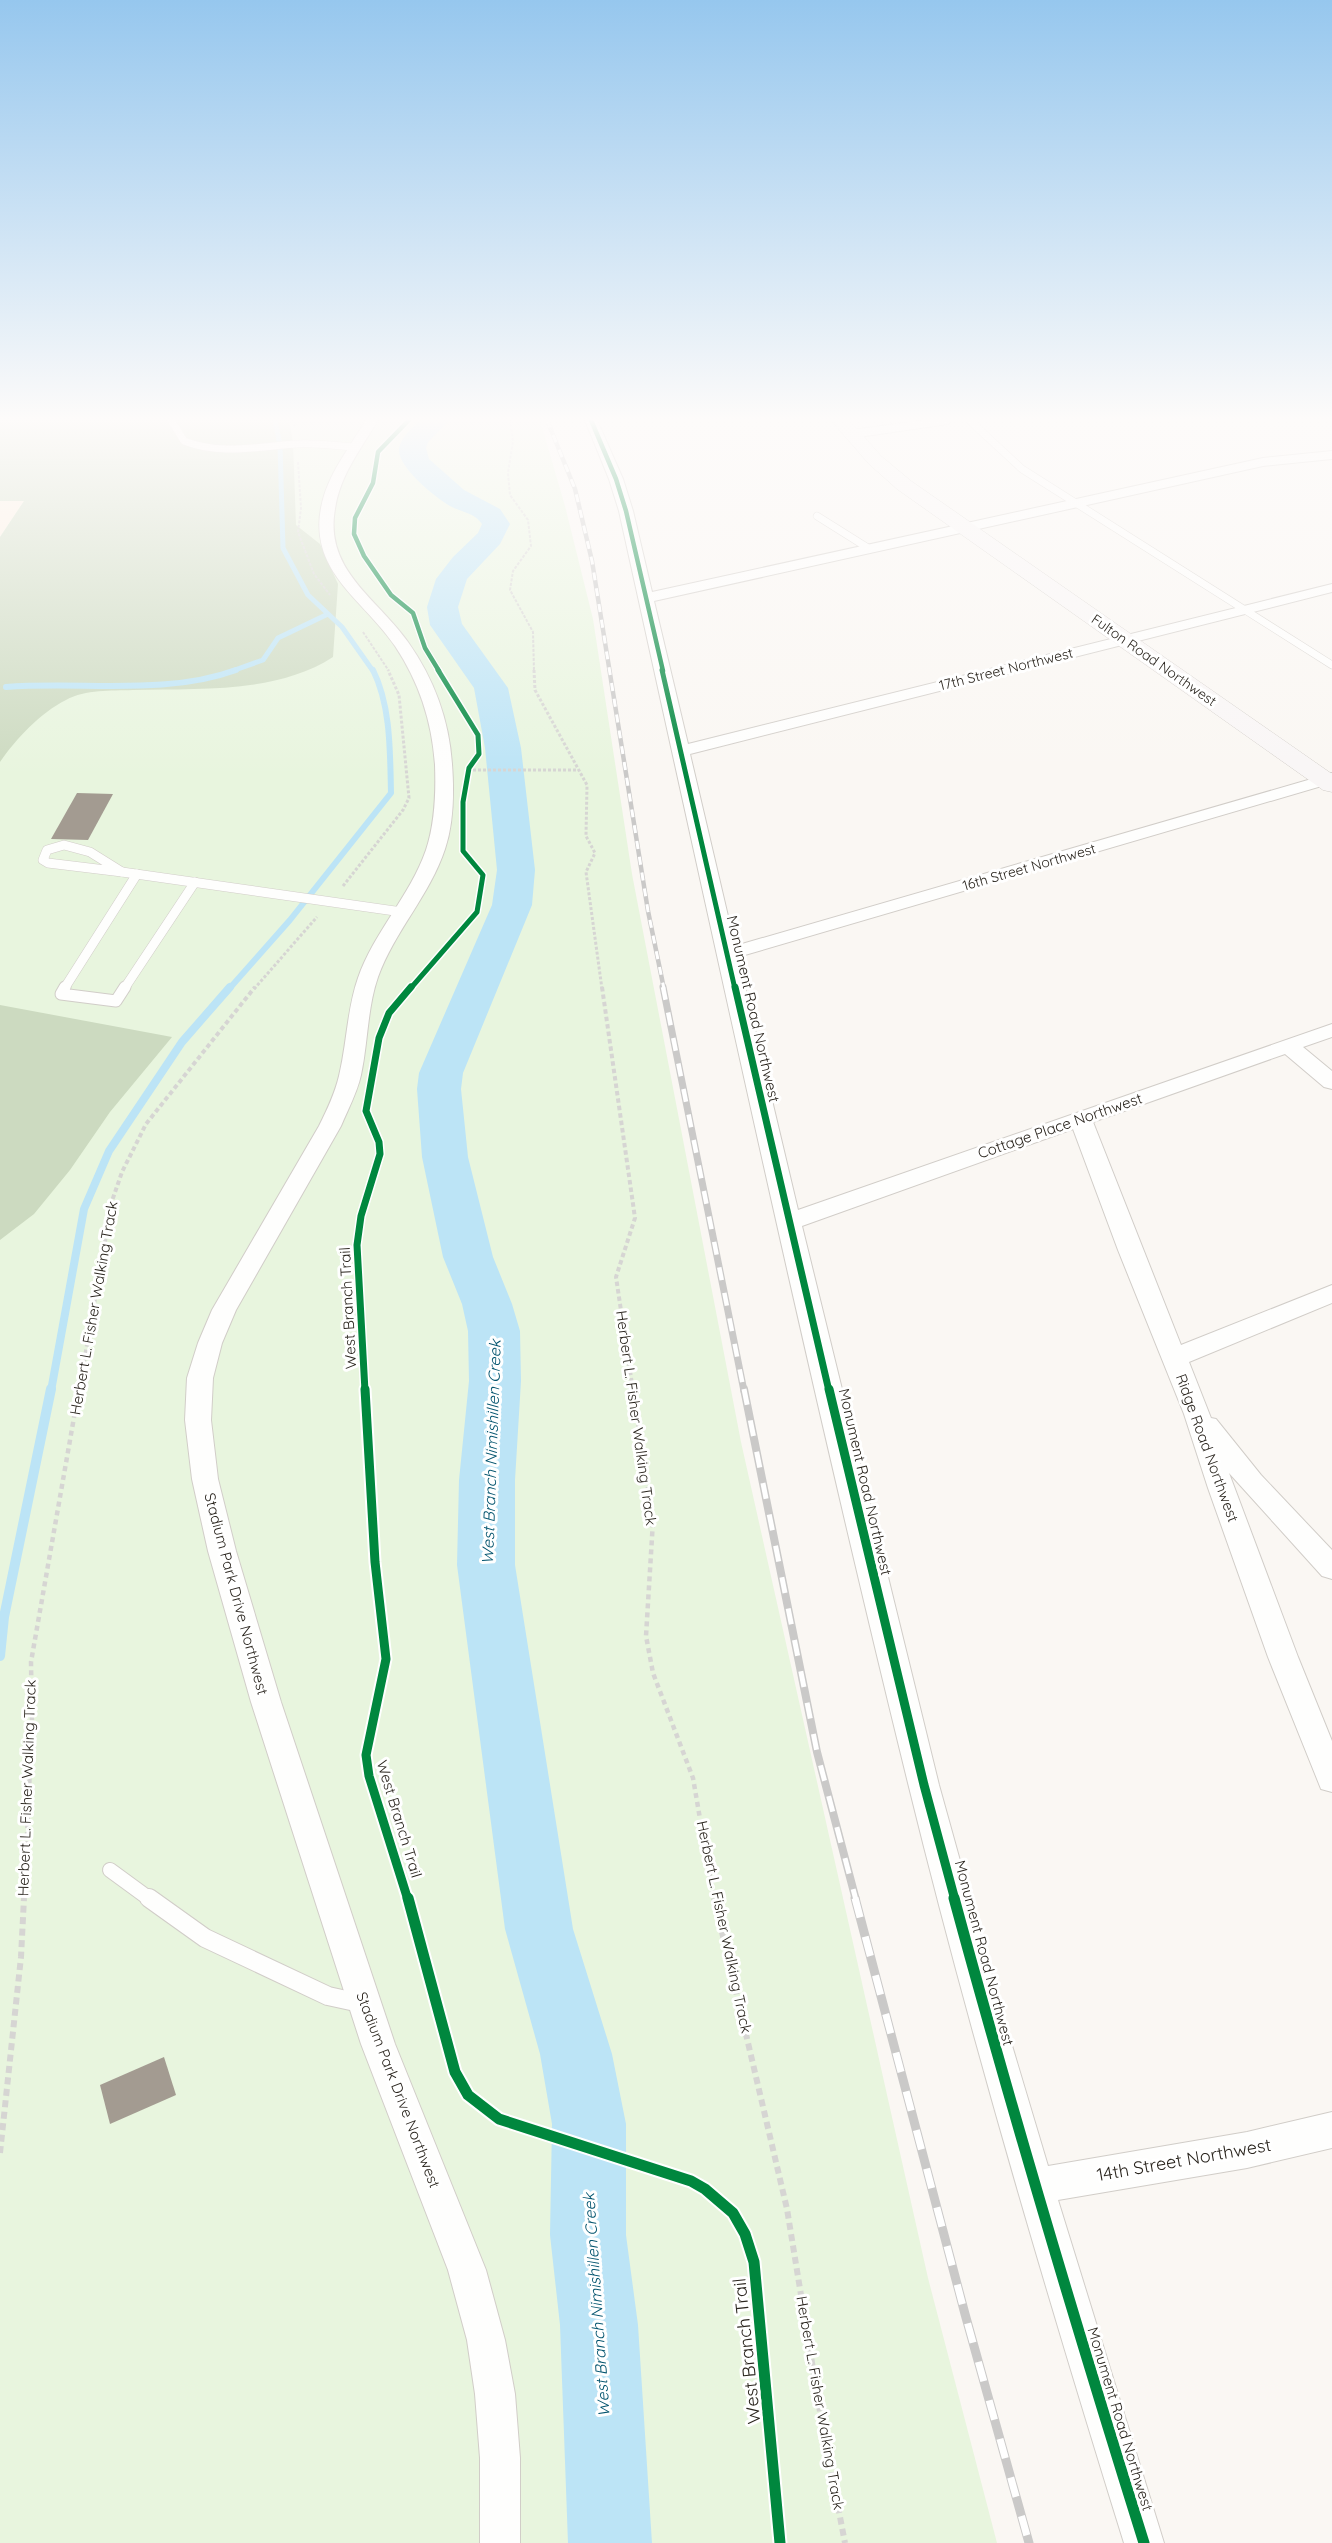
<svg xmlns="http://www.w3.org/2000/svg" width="1332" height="2543" font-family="Quicksand,sans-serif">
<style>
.built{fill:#fdf0e0}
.green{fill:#e8f5de}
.forest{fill:#ccdac0}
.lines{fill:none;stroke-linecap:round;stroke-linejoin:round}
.stream-far3{stroke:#bce4f6;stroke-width:5}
.stream-far2{stroke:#bce4f6;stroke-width:6}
.stream-far1{stroke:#bce4f6;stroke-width:8}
.stream{stroke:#bce4f6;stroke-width:10}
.river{fill:#bce4f6;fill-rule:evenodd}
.building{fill:#a39b91}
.service-far4-casing{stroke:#d1cdc8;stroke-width:8}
.service-far3-casing{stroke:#d1cdc8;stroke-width:10}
.service-far2-casing{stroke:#d1cdc8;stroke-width:13}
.service-far1-casing{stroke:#d1cdc8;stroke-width:16}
.service-casing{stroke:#d1cdc8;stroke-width:20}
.minor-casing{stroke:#d1cdc8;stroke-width:2}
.secondary-casing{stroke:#d1cdc8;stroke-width:1}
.path-far4{stroke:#d6d5d3;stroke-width:2;stroke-dasharray:3 1.5;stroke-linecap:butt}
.path-far3{stroke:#d6d5d3;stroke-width:3;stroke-dasharray:3 2;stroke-linecap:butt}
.path-far2{stroke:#d6d5d3;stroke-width:4;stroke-dasharray:4.5 3;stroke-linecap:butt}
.path-far1{stroke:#d6d5d3;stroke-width:4.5;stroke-dasharray:5 4;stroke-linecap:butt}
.path{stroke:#d6d5d3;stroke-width:6;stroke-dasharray:7 4.5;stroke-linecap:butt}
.service-far4{stroke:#fefefd;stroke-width:7}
.service-far3{stroke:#fefefd;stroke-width:9}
.service-far2{stroke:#fefefd;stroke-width:11}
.service-far1{stroke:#fefefd;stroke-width:14}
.service{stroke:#fefefd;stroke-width:18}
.minor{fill:#fefefd;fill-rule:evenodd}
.secondary{fill:#f9f6f6;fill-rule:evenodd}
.rail-far3-casing{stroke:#cac9c8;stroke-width:4.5}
.rail-far2-casing{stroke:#cac9c8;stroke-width:7}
.rail-far1-casing{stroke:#cac9c8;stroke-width:8}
.rail-casing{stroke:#cac9c8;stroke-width:9}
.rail-far3{stroke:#fff;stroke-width:3;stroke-dasharray:8;stroke-linecap:butt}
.rail-far2{stroke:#fff;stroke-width:4.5;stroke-dasharray:13;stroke-linecap:butt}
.rail-far1{stroke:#fff;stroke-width:5;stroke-dasharray:16;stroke-linecap:butt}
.rail{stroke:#fff;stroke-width:7;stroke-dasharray:20;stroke-linecap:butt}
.cycleway-far4-casing{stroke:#fff;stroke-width:7}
.cycleway-far3-casing{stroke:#fff;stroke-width:8}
.cycleway-far2-casing{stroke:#fff;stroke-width:10}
.cycleway-far1-casing{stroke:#fff;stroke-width:13}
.cycleway-casing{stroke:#fff;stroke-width:15}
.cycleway-far4{stroke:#00873e;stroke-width:4.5}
.cycleway-far3{stroke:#00873e;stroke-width:5}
.cycleway-far2{stroke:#00873e;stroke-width:7}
.cycleway-far1{stroke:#00873e;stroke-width:9}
.cycleway{stroke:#00873e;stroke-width:11}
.labels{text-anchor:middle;stroke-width:6;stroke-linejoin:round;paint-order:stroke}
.far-street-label{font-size:14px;fill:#2a251e;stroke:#fff}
.street-label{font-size:15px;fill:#2a251e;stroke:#fff}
.water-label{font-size:16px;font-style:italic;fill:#02546e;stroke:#fff}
.near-street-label{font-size:18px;fill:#2a251e;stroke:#fff}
</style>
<rect width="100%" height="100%" fill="#faf7f3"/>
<path class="built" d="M 0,501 L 25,501 L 0,537 Z"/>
<path class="green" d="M 0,420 L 540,420 L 565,506 L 593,619 L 632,874 L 741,1442 L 928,2278 L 997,2543 L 0,2543 L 0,1240 L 18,1129 L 0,1113 L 0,537 L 24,501 L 0,501 Z"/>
<g class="forest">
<path d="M 0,420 L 289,420 L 293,442 L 296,525 L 320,544 L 338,584 L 333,657 C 276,694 198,688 133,690 C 111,691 86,689 66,700 C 40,713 16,739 0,762 L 0,537 L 24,501 L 0,501 Z"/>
<path d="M 0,1005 L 172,1037 L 110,1112 L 70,1170 L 34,1214 L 0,1240 Z"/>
</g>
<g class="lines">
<g class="stream-far3">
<path d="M 275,420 L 280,445 L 283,548 L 308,595 L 342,627 L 373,671"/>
<path d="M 232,671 L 263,660 L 278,638 L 328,614"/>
</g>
<g class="stream-far2">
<path d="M 6,687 C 81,681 165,696 236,670"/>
<path d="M 229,989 L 290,920 L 391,793 C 390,753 391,706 373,670"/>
</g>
<path class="stream-far1" d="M 51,1391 L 84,1209 L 109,1151 L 182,1042 L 230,987"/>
<path class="stream" d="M 0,1656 L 4,1617 L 51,1389"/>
<path class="river" d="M 422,420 L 450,420 L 428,442 L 426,448 L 429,459 L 464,490 L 500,509 L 510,524 L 500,544 L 467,579 L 458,607 L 462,624 L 508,688 L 521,748 L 535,870 L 532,905 L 463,1073 L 461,1089 L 468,1157 L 493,1257 L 512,1304 L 520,1331 L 521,1381 L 515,1480 L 515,1565 L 573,1929 L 612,2054 L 626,2124 L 626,2235 L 638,2325 L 652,2543 L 568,2543 L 560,2325 L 550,2235 L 552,2124 L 540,2054 L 505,1929 L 457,1565 L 459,1480 L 469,1381 L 468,1331 L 462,1304 L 443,1257 L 422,1157 L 417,1089 L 419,1073 L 492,905 L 497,870 L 485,748 L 474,688 L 430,625 L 427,607 L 436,579 L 453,557 L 478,533 L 482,524 C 475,513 461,512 450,506 C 436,498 397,467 399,449 C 401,437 413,426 422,420 Z"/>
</g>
<g class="building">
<path d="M 77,793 L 113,794 L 88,840 L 51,839 Z"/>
<path d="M 164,2057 L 176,2095 L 110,2124 L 100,2085 Z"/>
</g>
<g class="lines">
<g class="service-far4-casing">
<g id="service-far4">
<path d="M 171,420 L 184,441 C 222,456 259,446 298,444 C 317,443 336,446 354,447"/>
<path d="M 969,420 L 1022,469 L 1332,665"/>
<path d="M 817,516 L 868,548"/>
</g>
</g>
<g class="service-far3-casing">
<g id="service-far3">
<path d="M 64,845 L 90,852 L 122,872 L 48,863 L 43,860 L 47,850 Z"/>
<path d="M 122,872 L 402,912"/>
<path d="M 64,989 L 137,874"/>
<path d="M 124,989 L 195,882"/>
</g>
</g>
<g class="service-far2-casing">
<path id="service-far2" d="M 65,987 L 61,994 L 116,1001 L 125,987"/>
</g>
<g class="service-far1-casing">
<path id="service-far1" d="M 110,1870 L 151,1900"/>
</g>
<g class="service-casing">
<path id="service" d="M 149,1898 L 205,1938 L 328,1996 L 360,2003"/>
</g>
<g class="minor-casing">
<g id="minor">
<path d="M 366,420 L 378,420 C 361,449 340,475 335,509 C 324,570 377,598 408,642 C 434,679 449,719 452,764 C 454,791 454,822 445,849 C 430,895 394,932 378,977 C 367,1009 368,1043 361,1075 C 357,1093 348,1109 341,1126 L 236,1310 L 222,1343 L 213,1378 L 211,1420 L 218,1479 L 236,1551 L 281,1702 L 395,2044 L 486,2270 L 505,2340 L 515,2394 L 520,2458 L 520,2543 L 480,2543 L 480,2458 L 475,2394 L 467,2340 L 448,2270 L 361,2044 L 251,1702 L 208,1551 L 192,1479 L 185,1420 L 187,1378 L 198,1343 L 212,1310 L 319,1126 C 327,1110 335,1093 339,1076 C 347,1043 347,1009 358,978 C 374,932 410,896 426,850 C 435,823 436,793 435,765 C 432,721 419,682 395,646 C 364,600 309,572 321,508 C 327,475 349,449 366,420 Z"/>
<path d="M 585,420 L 597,420 L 623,479 L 633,511 L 652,592 L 1263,458 L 1332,451 L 1332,459 L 1263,466 L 654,601 L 688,744 L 1332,584 L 1332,592 L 690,754 L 735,946 L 1332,773 L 1332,783 L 738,957 L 798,1210 L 1332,1024 L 1332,1037 L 1303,1047 L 1332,1071 L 1332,1089 L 1324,1087 L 1285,1054 L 1093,1122 L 1181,1345 L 1332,1285 L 1332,1303 L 1189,1362 L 1211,1418 L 1216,1419 L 1261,1475 L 1332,1550 L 1332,1579 L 1322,1576 L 1229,1473 L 1298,1657 L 1332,1741 L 1332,1792 L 1321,1789 L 1317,1779 L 1268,1657 L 1208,1488 L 1184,1414 L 1118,1250 L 1073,1129 L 802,1226 L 939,1785 L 1002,2012 L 1048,2166 L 1247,2132 L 1332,2112 L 1332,2148 L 1247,2168 L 1058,2200 L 1164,2543 L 1124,2543 C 1046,2292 971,2039 908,1783 C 804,1361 713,935 619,511 L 609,479 Z"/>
<path d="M 925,420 L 954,420 L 948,424 L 852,438 L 846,434 L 852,430 Z"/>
</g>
</g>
<g class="secondary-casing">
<path id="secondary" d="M 831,420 L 849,420 L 881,456 L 911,481 L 1332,774 L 1332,792 L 1323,790 L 897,489 L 869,464 Z"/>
</g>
<g class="path-far4">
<path d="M 293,420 L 295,428"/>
<path d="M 510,420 L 513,441 L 508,473 L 510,495 L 528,520 L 531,546 L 513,571 L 510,590 L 533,632 L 534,671"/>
<path d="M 298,462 L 301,508 L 298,532 L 314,574 L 330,595"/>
<path d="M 363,632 L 389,671"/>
</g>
<g class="path-far3">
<path d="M 534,670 L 535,690 L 587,785 L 586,836 L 595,853 L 586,872 L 602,989"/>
<path d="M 468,770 L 578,770"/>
<path d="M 343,886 L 403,810 L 409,798 L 399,695 L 388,670"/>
<path d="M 254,989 L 317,917"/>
</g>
<g class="path-far2">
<path d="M 602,987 L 635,1218 L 616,1277 L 633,1391"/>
<path d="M 79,1391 L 112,1201 L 122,1172 L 146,1124 L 255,987"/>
</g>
<g class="path-far1">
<path d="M 633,1389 L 653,1521 L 646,1636 L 653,1673 L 693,1778 L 714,1900"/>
<path d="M 24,1900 L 32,1724 L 31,1662 L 79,1389"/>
</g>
<g class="path">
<path d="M 714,1898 L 787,2209 L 821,2418 L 845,2543"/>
<path d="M 0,2153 L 21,1957 L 24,1898"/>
</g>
<use href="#service-far4" class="service-far4"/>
<use href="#service-far3" class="service-far3"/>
<use href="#service-far2" class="service-far2"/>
<use href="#service-far1" class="service-far1"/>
<use href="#service" class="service"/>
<use href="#minor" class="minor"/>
<use href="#secondary" class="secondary"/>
<g class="rail-far3-casing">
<path id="rail-far3" d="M 547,420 L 575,489 L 592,561 L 648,911 L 664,989"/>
</g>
<g class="rail-far2-casing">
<path id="rail-far2" d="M 663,987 L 744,1391"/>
</g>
<g class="rail-far1-casing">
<path id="rail-far1" d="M 744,1389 L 817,1752 L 856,1900"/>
</g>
<g class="rail-casing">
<path id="rail" d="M 855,1898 L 965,2314 L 1029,2543"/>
</g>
<use href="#rail-far3" class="rail-far3"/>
<use href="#rail-far2" class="rail-far2"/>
<use href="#rail-far1" class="rail-far1"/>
<use href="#rail" class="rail"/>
<g class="cycleway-far4-casing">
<g id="cycleway-far4">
<path d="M 409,420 L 378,452 L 373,483 L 355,518 L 354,534 L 364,556 L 391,595 L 413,613 L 425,648 L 439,671"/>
<path d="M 591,420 L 616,479 L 626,511 L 663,671"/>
</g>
</g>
<g class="cycleway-far3-casing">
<g id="cycleway-far3">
<path d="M 662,670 L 735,989"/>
<path d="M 410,989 L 477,912 L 483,875 L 463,851 L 463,802 L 469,768 L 479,754 L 478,735 L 438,670"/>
</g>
</g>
<g class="cycleway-far2-casing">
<g id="cycleway-far2">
<path d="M 735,987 L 829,1391"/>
<path d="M 365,1391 L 357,1245 L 361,1216 L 380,1154 L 379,1142 L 366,1111 L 379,1038 L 389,1013 L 411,987"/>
</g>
</g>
<g class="cycleway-far1-casing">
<g id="cycleway-far1">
<path d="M 365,1389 L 375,1562 L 386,1659 L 366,1755 L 369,1776 L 408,1900"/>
<path d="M 829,1389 L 924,1785 L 955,1900"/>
</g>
</g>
<g class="cycleway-casing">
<g id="cycleway">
<path d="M 408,1898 L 455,2072 L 468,2095 L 499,2119 L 691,2181 L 705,2189 L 733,2213 L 745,2234 L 754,2262 L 780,2543"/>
<path d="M 954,1898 C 1013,2115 1077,2329 1144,2543"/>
</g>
</g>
<use href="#cycleway-far4" class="cycleway-far4"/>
<use href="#cycleway-far3" class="cycleway-far3"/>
<use href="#cycleway-far2" class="cycleway-far2"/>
<use href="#cycleway-far1" class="cycleway-far1"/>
<use href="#cycleway" class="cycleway"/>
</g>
<linearGradient id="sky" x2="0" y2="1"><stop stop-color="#96c7ee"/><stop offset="0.54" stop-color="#fdfbfa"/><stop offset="1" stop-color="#fdfbfa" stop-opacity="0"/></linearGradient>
<rect width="1332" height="776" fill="url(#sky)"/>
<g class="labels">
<g class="far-street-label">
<text transform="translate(1154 660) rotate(35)" y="5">Fulton Road Northwest</text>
<text transform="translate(1006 669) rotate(-14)" y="5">17th Street Northwest</text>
<text transform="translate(1029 867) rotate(-16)" y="5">16th Street Northwest</text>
</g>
<g class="street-label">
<text transform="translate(753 1009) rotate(77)" y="5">Monument Road Northwest</text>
<text transform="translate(1060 1126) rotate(-19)" y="5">Cottage Place Northwest</text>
<text transform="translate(94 1308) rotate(-80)" y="5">Herbert L. Fisher Walking Track</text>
<text transform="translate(348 1308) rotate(-93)" y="5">West Branch Trail</text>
<text transform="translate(636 1418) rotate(82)" y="5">Herbert L. Fisher Walking Track</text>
<text transform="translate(1207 1448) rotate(70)" y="5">Ridge Road Northwest</text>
<text transform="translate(865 1482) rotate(77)" y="5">Monument Road Northwest</text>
<text transform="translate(236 1594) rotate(75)" y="5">Stadium Park Drive Northwest</text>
<text transform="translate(27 1788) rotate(-88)" y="5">Herbert L. Fisher Walking Track</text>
<text transform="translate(399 1819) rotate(73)" y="5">West Branch Trail</text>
<text transform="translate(724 1927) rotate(78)" y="5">Herbert L. Fisher Walking Track</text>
<text transform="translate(984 1953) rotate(75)" y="5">Monument Road Northwest</text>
<text transform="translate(398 2090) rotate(69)" y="5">Stadium Park Drive Northwest</text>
<text transform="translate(820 2403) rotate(80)" y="5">Herbert L. Fisher Walking Track</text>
<text transform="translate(1120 2419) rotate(73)" y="5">Monument Road Northwest</text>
</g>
<g class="water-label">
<text transform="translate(491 1452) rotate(-88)" y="6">West Branch Nimishillen Creek</text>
<text transform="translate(596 2305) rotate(-94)" y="6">West Branch Nimishillen Creek</text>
</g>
<g class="near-street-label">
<text transform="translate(1184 2160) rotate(-10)" y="6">14th Street Northwest</text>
<text transform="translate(747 2351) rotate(-96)" y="6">West Branch Trail</text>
</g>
</g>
</svg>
